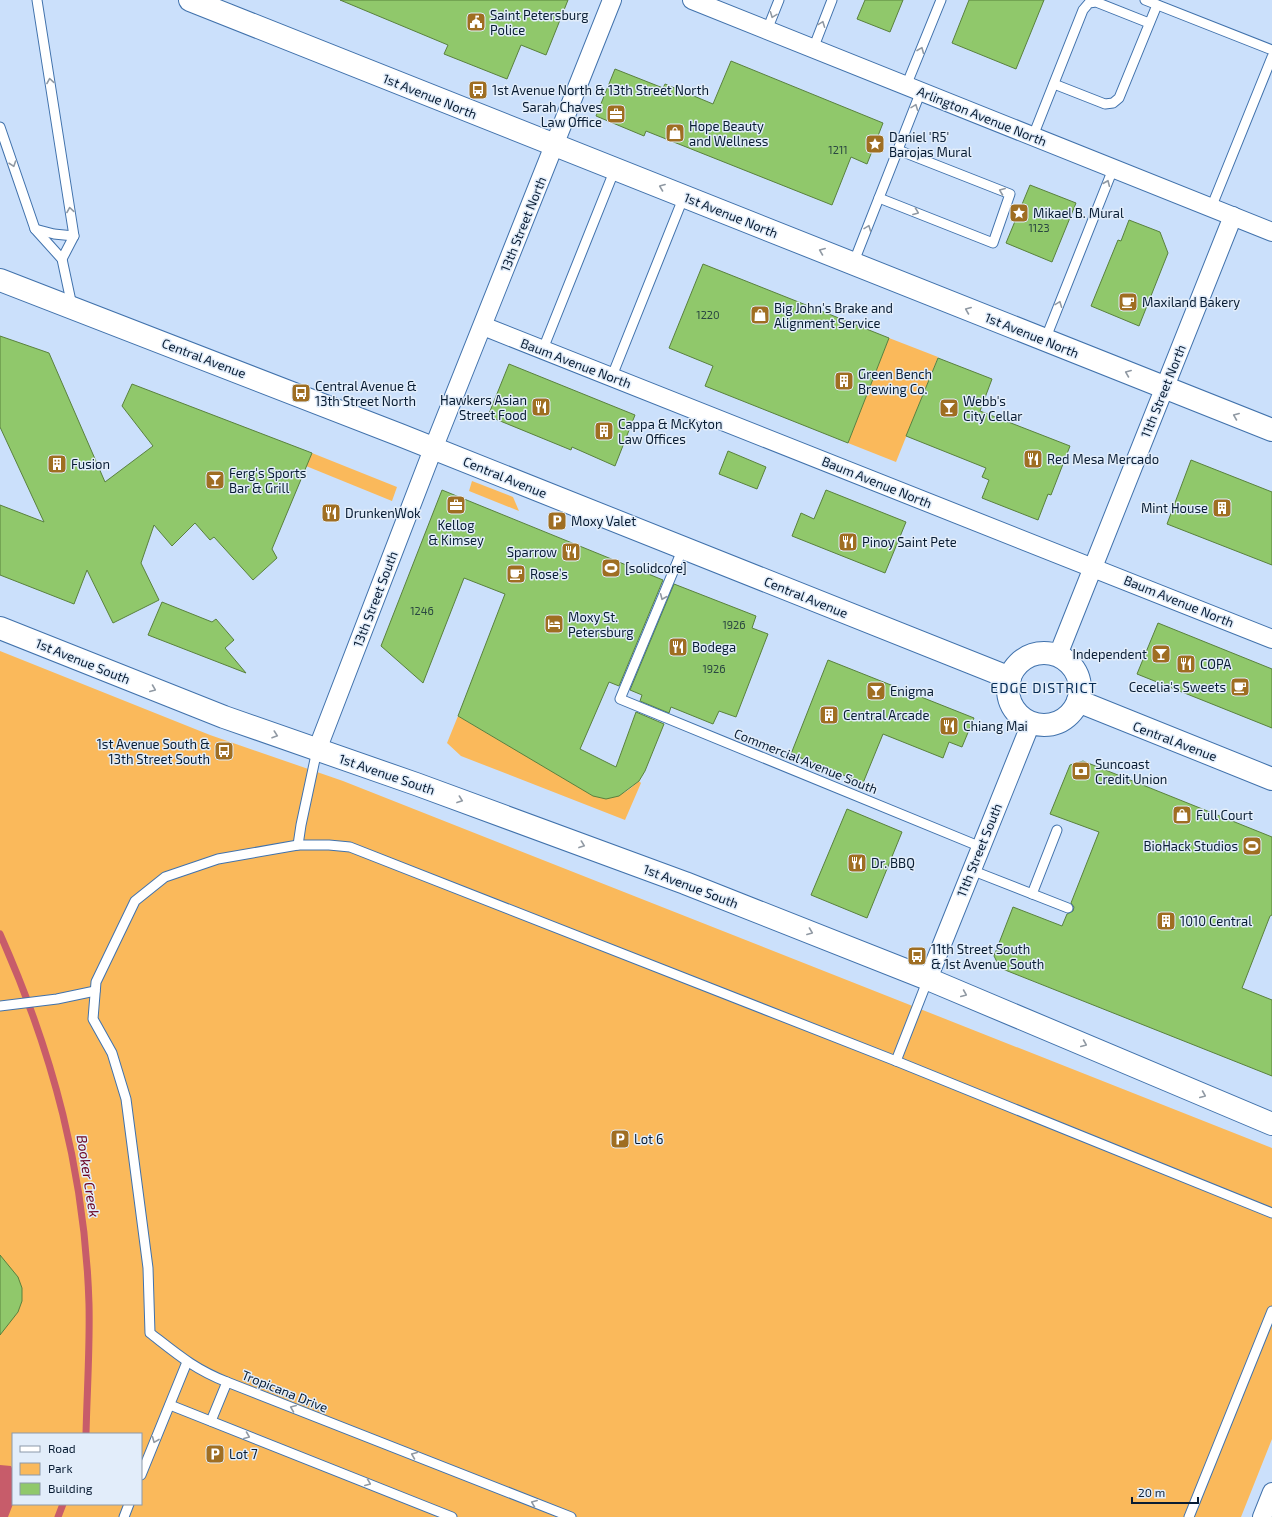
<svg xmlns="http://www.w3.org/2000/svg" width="1272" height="1517" font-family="'Exo 2',sans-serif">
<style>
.green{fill:#fab95b;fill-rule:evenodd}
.water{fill:#c75c6a}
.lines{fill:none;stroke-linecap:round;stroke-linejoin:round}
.stream{stroke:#c75c6a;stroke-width:7}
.building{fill:#90c86b;stroke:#59813d}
.lane-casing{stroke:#4172ac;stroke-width:11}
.street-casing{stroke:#4172ac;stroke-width:20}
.secondary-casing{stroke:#4172ac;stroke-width:24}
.primary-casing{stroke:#4172ac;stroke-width:24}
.lane{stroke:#fff;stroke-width:9}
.street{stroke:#fff;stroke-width:18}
.secondary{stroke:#fff;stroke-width:22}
.primary{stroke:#fff;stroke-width:22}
.oneway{stroke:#9099a3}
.labels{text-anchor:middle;stroke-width:3;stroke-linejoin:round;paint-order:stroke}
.number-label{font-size:11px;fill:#2a4741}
.poi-label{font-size:13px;fill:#081c33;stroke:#e2edfa;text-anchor:start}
.street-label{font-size:13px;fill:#081c33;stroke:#e2edfa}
.neighbourhood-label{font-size:14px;letter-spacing:1px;fill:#062c55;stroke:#e2edfa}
.water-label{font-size:14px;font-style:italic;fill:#690020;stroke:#e2edfa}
</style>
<rect width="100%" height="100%" fill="#cbe0fb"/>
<g class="green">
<path d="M 889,338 L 938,357 L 896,462 L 848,443 Z"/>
<path d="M 312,453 L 397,487 L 392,501 L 306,466 Z"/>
<path d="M 472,481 L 513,497 L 519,511 L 469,491 Z"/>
<path d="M 0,651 L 210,735 L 343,781 L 1272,1148 L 1272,1439 L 1241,1517 L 0,1517 ZM 13,1434 L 141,1434 L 141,1504 L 13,1504 Z"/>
<path d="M 458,716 L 592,795 C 614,801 622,796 639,781 L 641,783 L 625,820 L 461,756 L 447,743 Z"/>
</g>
<path class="water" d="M 0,1465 L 11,1466 L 13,1470 L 13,1504 L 8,1517 L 0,1517 Z"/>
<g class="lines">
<g class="stream">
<path d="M 0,934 C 53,1053 85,1173 89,1304 C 90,1347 87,1391 86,1434"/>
<path d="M 58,1517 L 63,1504"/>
</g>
</g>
<g class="building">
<path d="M 340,0 L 568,0 L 546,55 L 521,45 L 507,79 L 444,54 L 448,45 Z"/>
<path d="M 865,0 L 903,0 L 890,32 L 857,19 Z"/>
<path d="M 969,0 L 1044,0 L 1016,69 L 952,43 Z"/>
<path d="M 731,61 L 883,123 L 867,164 L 851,157 L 832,205 L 646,131 L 644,136 L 596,116 L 615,69 L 663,88 L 665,84 L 713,104 Z"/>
<path d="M 1030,185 L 1076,203 L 1052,262 L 1006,243 Z"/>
<path d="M 1129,220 L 1160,232 L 1168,253 L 1139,326 L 1091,306 L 1118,240 L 1121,241 Z"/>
<path d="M 703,264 L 889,338 L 848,443 L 705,386 L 713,366 L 669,348 Z"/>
<path d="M 0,336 L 49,353 L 105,482 L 153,446 L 122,406 L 132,384 L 312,453 L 272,549 L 277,558 L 253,580 L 214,537 L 210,540 L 195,523 L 172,546 L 154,525 L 141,563 L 159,600 L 113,623 L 87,570 L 74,604 L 0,575 L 0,505 L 44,522 L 0,427 Z"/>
<path d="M 938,358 L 992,379 L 980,411 L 1070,446 L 1051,495 L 1048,494 L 1038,520 L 982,498 L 989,480 L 982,477 L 986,468 L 906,436 Z"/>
<path d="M 509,364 L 635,415 L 615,466 L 572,447 L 571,450 L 488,416 Z"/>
<path d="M 728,451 L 766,467 L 757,489 L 719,474 Z"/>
<path d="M 1191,460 L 1272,492 L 1272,565 L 1167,524 Z"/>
<path d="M 442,490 L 663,580 L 619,686 L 609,682 L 580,749 L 616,767 L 636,712 L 664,724 L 645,771 L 639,781 L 619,796 L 606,799 L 593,796 L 458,716 L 505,594 L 464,578 L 423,683 L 381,646 Z"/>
<path d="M 826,490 L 906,522 L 885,573 L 792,536 L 801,513 L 814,519 Z"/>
<path d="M 674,584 L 756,616 L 752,628 L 768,634 L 736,717 L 719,711 L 713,724 L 671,707 L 669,713 L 640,701 L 642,695 L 630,690 Z"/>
<path d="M 162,602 L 212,622 L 216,619 L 234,640 L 225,648 L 246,673 L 148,635 Z"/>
<path d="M 1158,623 L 1272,669 L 1272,728 L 1137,674 Z"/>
<path d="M 828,660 L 974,718 L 962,747 L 949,742 L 943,758 L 883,734 L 863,783 L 791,754 Z"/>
<path d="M 1083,761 L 1272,837 L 1272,915 L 1270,916 L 1242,988 L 1272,1000 L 1272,1076 L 1000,968 L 994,956 L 1013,907 L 1062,926 L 1067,914 L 1073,911 L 1074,907 L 1071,903 L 1099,832 L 1050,814 L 1070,765 Z"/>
<path d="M 847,809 L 902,832 L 867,918 L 811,895 Z"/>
<path d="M 0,1255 L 18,1277 L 22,1288 L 22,1301 L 18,1312 L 0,1335 Z"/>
</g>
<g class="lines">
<g class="lane-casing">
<g id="lane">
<path d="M 37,0 L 74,236 L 62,259"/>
<path d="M 1145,0 L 1272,50"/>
<path d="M 767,30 L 779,0"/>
<path d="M 813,49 L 832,0"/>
<path d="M 1054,84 L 1105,104 L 1113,103 L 1119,98 L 1157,5"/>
<path d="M 906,86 L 941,0"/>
<path d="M 0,127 L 35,229 L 62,259 L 72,306"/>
<path d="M 1033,136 L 1083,10 L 1089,3 L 1096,2 L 1149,23"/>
<path d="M 879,198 L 993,243 L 1010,194 L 898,150"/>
<path d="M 1211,208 L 1272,57"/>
<path d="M 35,229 L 54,234 L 74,236"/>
<path d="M 853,264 L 921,91"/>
<path d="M 1045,340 L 1113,169"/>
<path d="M 543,349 L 615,169"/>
<path d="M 612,376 L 684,196"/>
<path d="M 683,548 L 620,699 L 981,847"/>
<path d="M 298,845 L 301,825 L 317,750"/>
<path d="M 971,870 L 1068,908"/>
<path d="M 1032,894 L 1057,830"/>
<path d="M 0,1006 L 57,999 L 95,991"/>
<path d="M 896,1061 L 928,979"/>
<path d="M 227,1382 C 194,1369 177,1354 150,1333 L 148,1268 L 126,1099 L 112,1053 L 93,1019 L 96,982 L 135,901 L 165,877 L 218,859 L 298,845 L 329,845 L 350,847 L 896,1061 L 1272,1213"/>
<path d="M 170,1405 L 452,1517"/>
<path d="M 211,1421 L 227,1382 L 571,1517"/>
<path d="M 141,1475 L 187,1362"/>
<path d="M 124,1517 L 129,1504"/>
<path d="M 1189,1517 L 1272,1311"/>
</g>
</g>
<g class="street-casing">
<g id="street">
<path d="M 692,0 L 1272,232"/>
<path d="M 483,326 L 1272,639"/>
<path d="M 1058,655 L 1233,216"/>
<path d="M 317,750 L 433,449 L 612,0"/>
<path d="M 928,979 L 1031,723"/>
<path d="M 1262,1517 L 1272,1492"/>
</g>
</g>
<g class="secondary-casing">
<g id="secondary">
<path d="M 0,280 L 400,435 L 1010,678"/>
<circle cx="1044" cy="689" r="36"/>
<path d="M 1078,701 L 1272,779"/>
</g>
</g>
<g class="primary-casing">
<g id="primary">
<path d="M 190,0 L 1272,430"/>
<path d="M 0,628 L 224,717 L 416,784 L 685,883 L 928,979 L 1272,1124"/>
</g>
</g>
<use href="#lane" class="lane"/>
<use href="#street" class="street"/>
<use href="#secondary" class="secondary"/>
<use href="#primary" class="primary"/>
</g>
<defs><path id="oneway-chevron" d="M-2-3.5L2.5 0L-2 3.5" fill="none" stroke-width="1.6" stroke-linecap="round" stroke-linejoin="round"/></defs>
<g class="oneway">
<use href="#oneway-chevron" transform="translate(773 15) rotate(111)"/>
<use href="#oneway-chevron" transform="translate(822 24) rotate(-69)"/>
<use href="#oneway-chevron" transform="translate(921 50) rotate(-68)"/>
<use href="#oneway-chevron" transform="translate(50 81) rotate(-99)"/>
<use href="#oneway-chevron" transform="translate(915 107) rotate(-69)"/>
<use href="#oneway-chevron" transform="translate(13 164) rotate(71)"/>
<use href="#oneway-chevron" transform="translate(1107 183) rotate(-67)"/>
<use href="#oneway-chevron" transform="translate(662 187) rotate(-159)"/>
<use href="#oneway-chevron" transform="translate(1002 191) rotate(-158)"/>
<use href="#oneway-chevron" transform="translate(70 210) rotate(-99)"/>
<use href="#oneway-chevron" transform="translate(916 212) rotate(21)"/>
<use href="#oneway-chevron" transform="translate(868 228) rotate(-69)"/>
<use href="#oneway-chevron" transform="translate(822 251) rotate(-158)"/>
<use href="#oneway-chevron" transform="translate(1059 304) rotate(-69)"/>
<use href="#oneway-chevron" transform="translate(968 310) rotate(-158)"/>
<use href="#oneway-chevron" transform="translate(1128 373) rotate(-158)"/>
<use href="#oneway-chevron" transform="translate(1236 416) rotate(-158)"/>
<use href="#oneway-chevron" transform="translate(663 597) rotate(113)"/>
<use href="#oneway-chevron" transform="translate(153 689) rotate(22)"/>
<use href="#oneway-chevron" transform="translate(275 735) rotate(19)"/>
<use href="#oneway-chevron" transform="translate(460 800) rotate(20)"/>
<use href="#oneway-chevron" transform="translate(582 845) rotate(20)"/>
<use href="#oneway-chevron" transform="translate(810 932) rotate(21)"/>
<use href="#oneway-chevron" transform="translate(964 994) rotate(23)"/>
<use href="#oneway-chevron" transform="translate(1084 1044) rotate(23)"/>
<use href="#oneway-chevron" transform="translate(1203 1095) rotate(23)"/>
<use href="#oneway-chevron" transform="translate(293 1408) rotate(-158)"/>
<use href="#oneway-chevron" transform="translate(247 1436) rotate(22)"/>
<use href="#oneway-chevron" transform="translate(155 1440) rotate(112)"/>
<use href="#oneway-chevron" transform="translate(414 1455) rotate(-158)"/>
<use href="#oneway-chevron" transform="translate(368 1483) rotate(22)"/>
<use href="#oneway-chevron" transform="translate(534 1503) rotate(-158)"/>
</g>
<defs>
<g id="civic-square" transform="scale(1)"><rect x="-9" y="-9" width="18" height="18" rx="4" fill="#9f6e22" stroke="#e2edfa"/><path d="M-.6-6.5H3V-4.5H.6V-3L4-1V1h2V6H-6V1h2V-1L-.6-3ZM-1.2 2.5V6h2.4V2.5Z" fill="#fff"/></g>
<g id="bus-square" transform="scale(1)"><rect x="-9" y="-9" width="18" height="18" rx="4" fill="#9f6e22" stroke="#e2edfa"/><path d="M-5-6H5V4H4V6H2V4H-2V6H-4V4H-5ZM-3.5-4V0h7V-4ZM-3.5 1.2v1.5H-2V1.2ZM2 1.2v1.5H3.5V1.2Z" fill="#fff"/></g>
<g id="office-square" transform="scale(1)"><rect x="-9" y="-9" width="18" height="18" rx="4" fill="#9f6e22" stroke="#e2edfa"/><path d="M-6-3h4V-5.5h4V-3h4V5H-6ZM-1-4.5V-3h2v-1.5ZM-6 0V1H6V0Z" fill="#fff"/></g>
<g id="shop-square" transform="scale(1)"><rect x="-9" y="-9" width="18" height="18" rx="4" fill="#9f6e22" stroke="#e2edfa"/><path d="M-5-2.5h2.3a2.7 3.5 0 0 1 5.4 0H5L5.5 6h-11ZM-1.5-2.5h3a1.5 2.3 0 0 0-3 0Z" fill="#fff"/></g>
<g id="sight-square" transform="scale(1)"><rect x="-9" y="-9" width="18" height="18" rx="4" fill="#9f6e22" stroke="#e2edfa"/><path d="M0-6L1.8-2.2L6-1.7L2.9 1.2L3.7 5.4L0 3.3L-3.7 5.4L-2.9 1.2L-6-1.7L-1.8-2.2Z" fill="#fff"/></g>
<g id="cafe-square" transform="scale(1)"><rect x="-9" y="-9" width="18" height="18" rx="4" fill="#9f6e22" stroke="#e2edfa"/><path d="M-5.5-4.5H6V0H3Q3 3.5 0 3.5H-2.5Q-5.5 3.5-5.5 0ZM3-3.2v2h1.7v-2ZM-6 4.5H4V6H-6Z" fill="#fff"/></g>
<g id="building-square" transform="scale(1)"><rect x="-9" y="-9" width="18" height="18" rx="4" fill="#9f6e22" stroke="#e2edfa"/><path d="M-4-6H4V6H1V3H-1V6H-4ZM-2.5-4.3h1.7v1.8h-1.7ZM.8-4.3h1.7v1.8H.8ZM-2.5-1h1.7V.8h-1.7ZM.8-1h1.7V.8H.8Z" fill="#fff"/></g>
<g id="restaurant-square" transform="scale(1)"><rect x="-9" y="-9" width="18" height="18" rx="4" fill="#9f6e22" stroke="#e2edfa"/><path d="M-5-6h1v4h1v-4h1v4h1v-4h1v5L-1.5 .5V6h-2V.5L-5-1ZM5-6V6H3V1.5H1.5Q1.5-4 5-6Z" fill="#fff"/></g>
<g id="bar-square" transform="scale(1)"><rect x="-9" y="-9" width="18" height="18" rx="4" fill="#9f6e22" stroke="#e2edfa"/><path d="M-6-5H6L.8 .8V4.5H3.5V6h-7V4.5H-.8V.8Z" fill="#fff"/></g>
<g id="parking-square" transform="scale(1)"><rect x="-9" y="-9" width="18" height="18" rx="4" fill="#9f6e22" stroke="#e2edfa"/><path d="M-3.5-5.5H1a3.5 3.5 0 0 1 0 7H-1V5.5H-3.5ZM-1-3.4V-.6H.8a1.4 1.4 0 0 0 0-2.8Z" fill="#fff"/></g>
<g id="stadium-square" transform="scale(1)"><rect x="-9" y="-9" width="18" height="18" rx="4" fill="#9f6e22" stroke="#e2edfa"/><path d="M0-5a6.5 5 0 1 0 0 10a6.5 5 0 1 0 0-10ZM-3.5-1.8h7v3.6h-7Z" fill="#fff"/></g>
<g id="hotel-square" transform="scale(1)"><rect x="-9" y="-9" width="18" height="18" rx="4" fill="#9f6e22" stroke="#e2edfa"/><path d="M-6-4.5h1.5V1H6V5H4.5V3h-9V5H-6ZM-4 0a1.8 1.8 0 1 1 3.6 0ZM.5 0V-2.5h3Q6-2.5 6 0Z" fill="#fff"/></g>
<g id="bank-square" transform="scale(1)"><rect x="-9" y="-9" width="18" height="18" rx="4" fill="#9f6e22" stroke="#e2edfa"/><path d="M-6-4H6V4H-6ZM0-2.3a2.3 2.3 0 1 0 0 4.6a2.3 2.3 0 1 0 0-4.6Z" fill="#fff"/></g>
</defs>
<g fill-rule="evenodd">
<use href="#civic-square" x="476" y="22"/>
<use href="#bus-square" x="478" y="90"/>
<use href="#office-square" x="616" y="114"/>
<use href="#shop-square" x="675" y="133"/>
<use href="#sight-square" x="875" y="144"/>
<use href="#sight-square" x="1019" y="213"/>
<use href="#cafe-square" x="1128" y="302"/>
<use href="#shop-square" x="760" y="315"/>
<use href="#building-square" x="844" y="381"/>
<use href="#bus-square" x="301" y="393"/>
<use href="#restaurant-square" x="541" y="407"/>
<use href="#bar-square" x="949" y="408"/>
<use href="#building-square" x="604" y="431"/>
<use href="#restaurant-square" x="1033" y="459"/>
<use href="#building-square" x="57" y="464"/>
<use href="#bar-square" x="215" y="480"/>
<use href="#office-square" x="456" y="505"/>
<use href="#building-square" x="1222" y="508"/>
<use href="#restaurant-square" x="331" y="513"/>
<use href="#parking-square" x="557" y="521"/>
<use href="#restaurant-square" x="848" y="542"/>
<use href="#restaurant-square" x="571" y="552"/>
<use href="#stadium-square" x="611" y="568"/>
<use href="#cafe-square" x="516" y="574"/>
<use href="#hotel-square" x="554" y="624"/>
<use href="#restaurant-square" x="678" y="647"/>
<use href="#bar-square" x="1161" y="654"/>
<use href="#restaurant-square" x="1186" y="664"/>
<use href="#cafe-square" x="1240" y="687"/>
<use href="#bar-square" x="876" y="691"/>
<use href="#building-square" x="829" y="715"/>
<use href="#restaurant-square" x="949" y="726"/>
<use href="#bus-square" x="224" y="751"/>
<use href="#bank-square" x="1081" y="771"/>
<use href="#shop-square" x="1182" y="815"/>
<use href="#stadium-square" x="1252" y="846"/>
<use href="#restaurant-square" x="857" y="863"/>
<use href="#building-square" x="1166" y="921"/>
<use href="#bus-square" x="917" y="956"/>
<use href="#parking-square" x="620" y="1139"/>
<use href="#parking-square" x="215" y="1454"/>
</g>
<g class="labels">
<g class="number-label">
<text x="838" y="154">1211</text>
<text x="1039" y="232">1123</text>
<text x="708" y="319">1220</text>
<text x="422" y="615">1246</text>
<text x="734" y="629">1926</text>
<text x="714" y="673">1926</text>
</g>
<g class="poi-label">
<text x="490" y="20">Saint Petersburg<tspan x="490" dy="15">Police</tspan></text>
<text x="492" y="95">1st Avenue North &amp; 13th Street North</text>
<text x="602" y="112" text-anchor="end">Sarah Chaves<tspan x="602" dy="15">Law Office</tspan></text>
<text x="689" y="131">Hope Beauty<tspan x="689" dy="15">and Wellness</tspan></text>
<text x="889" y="142">Daniel 'R5'<tspan x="889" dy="15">Barojas Mural</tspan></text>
<text x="1033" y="218">Mikael B. Mural</text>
<text x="1142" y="307">Maxiland Bakery</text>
<text x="774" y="313">Big John's Brake and<tspan x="774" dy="15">Alignment Service</tspan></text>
<text x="858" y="379">Green Bench<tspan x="858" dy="15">Brewing Co.</tspan></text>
<text x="315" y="391">Central Avenue &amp;<tspan x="315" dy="15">13th Street North</tspan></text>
<text x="527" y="405" text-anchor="end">Hawkers Asian<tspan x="527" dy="15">Street Food</tspan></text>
<text x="963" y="406">Webb's<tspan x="963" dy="15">City Cellar</tspan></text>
<text x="618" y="429">Cappa &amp; McKyton<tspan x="618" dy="15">Law Offices</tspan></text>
<text x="1047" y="464">Red Mesa Mercado</text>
<text x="71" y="469">Fusion</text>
<text x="229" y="478">Ferg's Sports<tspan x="229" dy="15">Bar &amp; Grill</tspan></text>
<text x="1208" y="513" text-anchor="end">Mint House</text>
<text x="345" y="518">DrunkenWok</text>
<text x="571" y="526">Moxy Valet</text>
<text x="456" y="530" text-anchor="middle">Kellog<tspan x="456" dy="15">&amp; Kimsey</tspan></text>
<text x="862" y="547">Pinoy Saint Pete</text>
<text x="557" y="557" text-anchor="end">Sparrow</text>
<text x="625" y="573">[solidcore]</text>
<text x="530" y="579">Rose’s</text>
<text x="568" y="622">Moxy St.<tspan x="568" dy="15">Petersburg</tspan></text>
<text x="692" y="652">Bodega</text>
<text x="1147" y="659" text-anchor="end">Independent</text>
<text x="1200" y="669">COPA</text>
<text x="1226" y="692" text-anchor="end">Cecelia's Sweets</text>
<text x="890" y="696">Enigma</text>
<text x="843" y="720">Central Arcade</text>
<text x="963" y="731">Chiang Mai</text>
<text x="210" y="749" text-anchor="end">1st Avenue South &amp;<tspan x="210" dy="15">13th Street South</tspan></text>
<text x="1095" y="769">Suncoast<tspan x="1095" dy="15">Credit Union</tspan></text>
<text x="1196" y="820">Full Court</text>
<text x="1238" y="851" text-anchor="end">BioHack Studios</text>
<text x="871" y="868">Dr. BBQ</text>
<text x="1180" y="926">1010 Central</text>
<text x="931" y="954">11th Street South<tspan x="931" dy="15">&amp; 1st Avenue South</tspan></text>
<text x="634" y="1144">Lot 6</text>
<text x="229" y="1459">Lot 7</text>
</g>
<g class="street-label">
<text transform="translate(430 96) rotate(22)" y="5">1st Avenue North</text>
<text transform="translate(982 116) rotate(22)" y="5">Arlington Avenue North</text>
<text transform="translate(731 215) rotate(22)" y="5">1st Avenue North</text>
<text transform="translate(523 224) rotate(-68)" y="5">13th Street North</text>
<text transform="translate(1032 335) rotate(22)" y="5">1st Avenue North</text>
<text transform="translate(204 358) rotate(21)" y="5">Central Avenue</text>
<text transform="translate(576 363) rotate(21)" y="5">Baum Avenue North</text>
<text transform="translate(1163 391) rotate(-68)" y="5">11th Street North</text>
<text transform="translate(505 477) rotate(22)" y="5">Central Avenue</text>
<text transform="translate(877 482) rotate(22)" y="5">Baum Avenue North</text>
<text transform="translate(806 597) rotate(22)" y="5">Central Avenue</text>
<text transform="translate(375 599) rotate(-69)" y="5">13th Street South</text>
<text transform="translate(1179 601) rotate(22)" y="5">Baum Avenue North</text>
<text transform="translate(83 661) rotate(22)" y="5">1st Avenue South</text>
<text transform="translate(1175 741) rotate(21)" y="5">Central Avenue</text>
<text transform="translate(806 761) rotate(22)" y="5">Commercial Avenue South</text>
<text transform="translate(387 774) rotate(19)" y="5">1st Avenue South</text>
<text transform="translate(979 850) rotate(-68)" y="5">11th Street South</text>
<text transform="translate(691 886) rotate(21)" y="5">1st Avenue South</text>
<text transform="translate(285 1391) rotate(22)" y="5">Tropicana Drive</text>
</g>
<g class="neighbourhood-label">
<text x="1044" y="693">EDGE DISTRICT</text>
</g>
<g class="water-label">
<text transform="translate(88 1176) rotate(81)" y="5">Booker Creek</text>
</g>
</g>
<rect x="12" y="1433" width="130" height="72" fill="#e2edfa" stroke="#8b99aa"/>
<rect x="20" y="1446" width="20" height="6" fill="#ffffff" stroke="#8b99aa"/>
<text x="48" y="1453" font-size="12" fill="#081c33">Road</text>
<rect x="20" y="1463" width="20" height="12" fill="#fab95b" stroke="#8b99aa"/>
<text x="48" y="1473" font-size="12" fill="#081c33">Park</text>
<rect x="20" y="1483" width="20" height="12" fill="#90c86b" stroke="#8b99aa"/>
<text x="48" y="1493" font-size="12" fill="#081c33">Building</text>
<path d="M1132 1497v6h66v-6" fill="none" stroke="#081c33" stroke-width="2"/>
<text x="1138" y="1497" font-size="12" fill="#081c33" stroke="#e2edfa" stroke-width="3" paint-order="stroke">20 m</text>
</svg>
